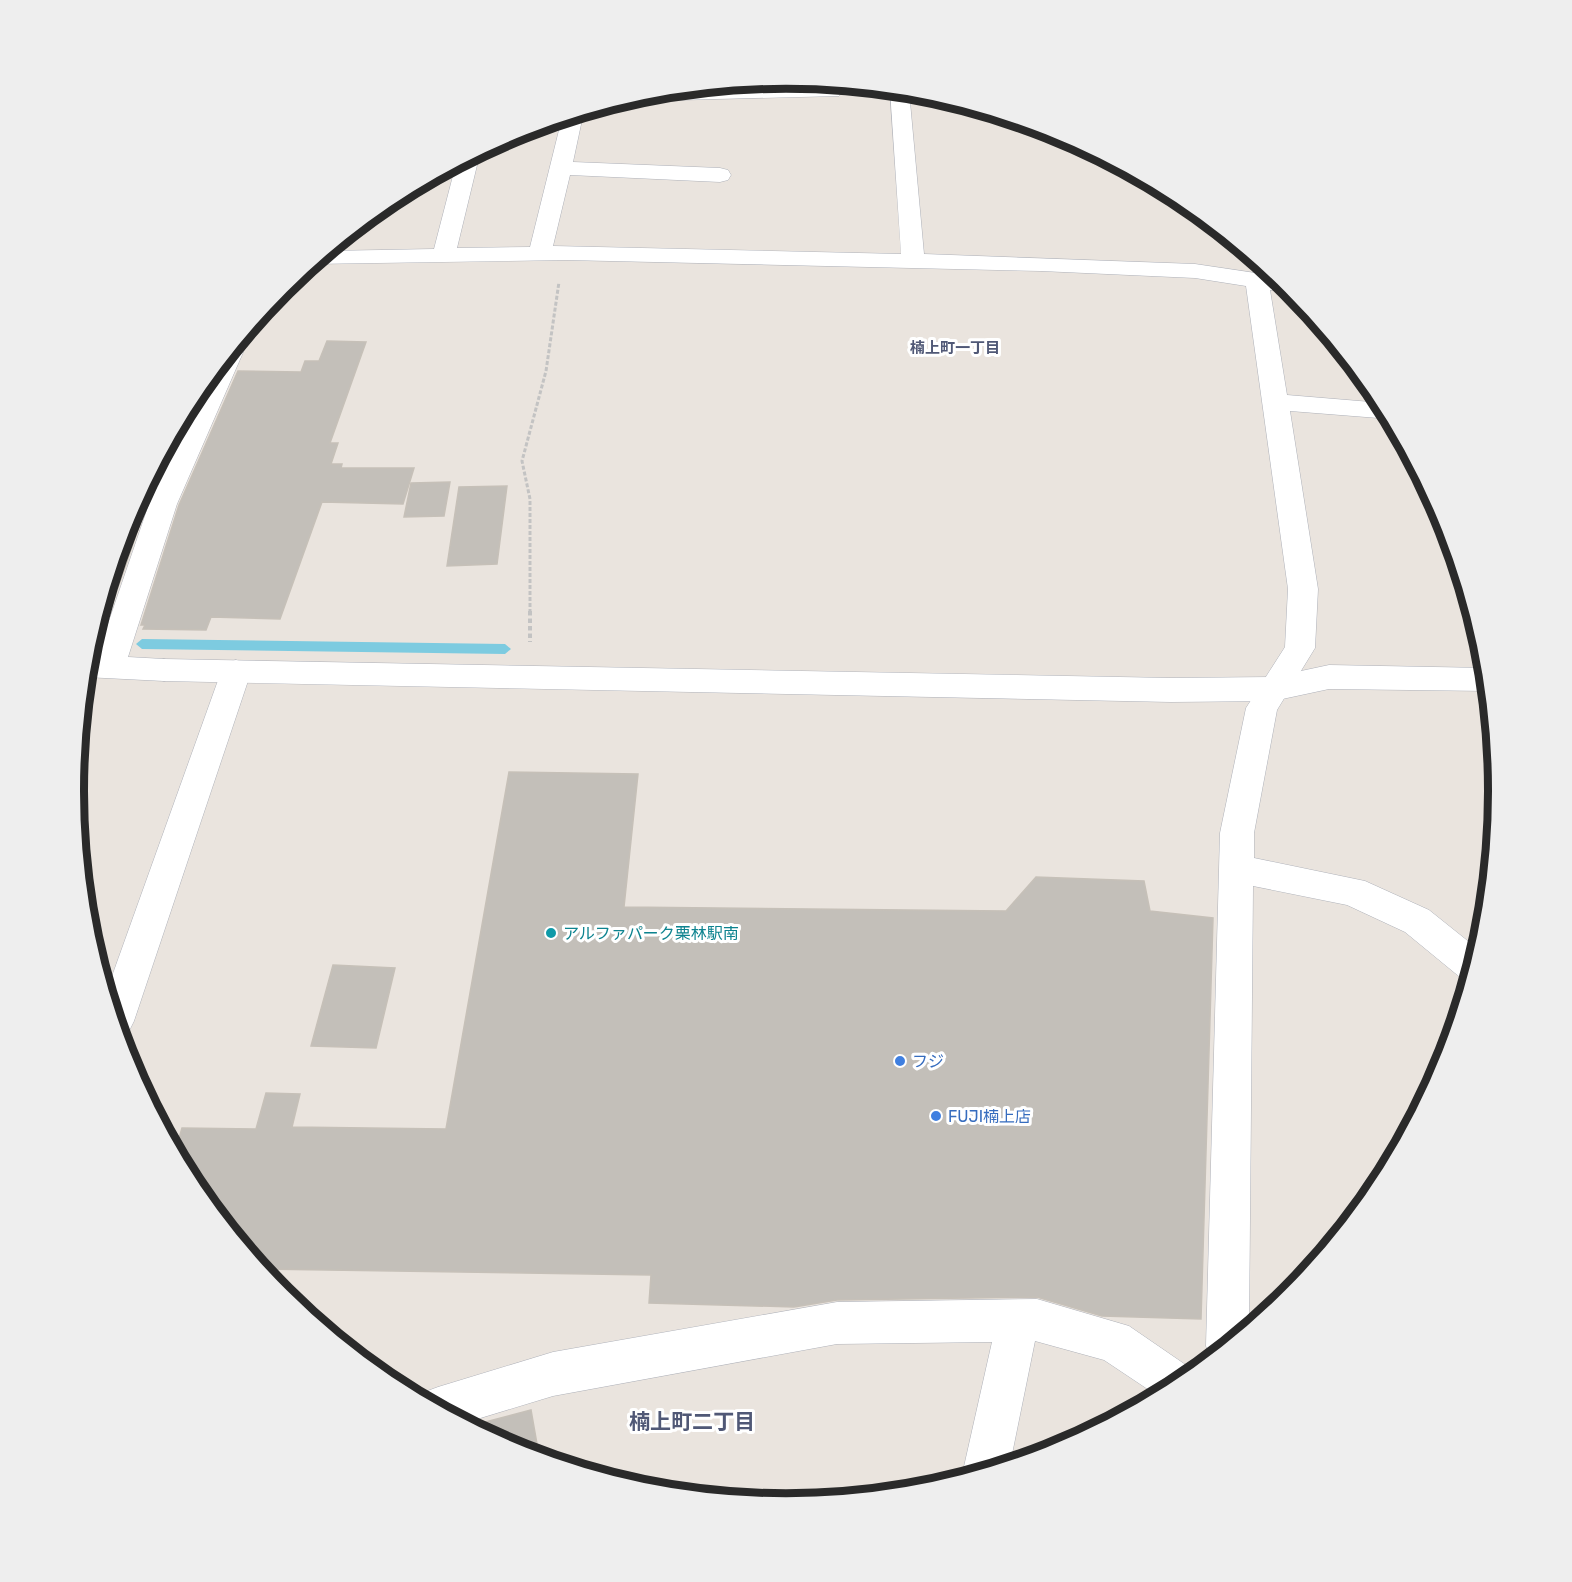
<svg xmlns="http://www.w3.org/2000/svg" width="1572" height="1582" font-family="Rubik,'Noto Sans JP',sans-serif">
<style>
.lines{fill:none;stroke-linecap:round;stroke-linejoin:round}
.stream{fill:#7dcbe0;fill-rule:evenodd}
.building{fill:#c3bfb9;stroke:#c6c0b8;stroke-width:1.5}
.street-casing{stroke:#aeb1b9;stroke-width:1}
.secondary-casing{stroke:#aeb1b9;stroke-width:1}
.path-far1{stroke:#c3c3c3;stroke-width:3;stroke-dasharray:4 2;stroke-linecap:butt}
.path{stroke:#c3c3c3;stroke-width:4;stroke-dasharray:4.5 3;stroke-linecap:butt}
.street{fill:#fff;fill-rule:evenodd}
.secondary{fill:#fff;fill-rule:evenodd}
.culture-dot{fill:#0f9aa8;stroke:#fff;stroke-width:2}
.shop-dot{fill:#3f7fe0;stroke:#fff;stroke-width:2}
.labels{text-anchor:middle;stroke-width:6;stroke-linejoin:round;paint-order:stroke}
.far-neighbourhood-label{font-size:15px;font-weight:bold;fill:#505876;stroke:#fff}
.culture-label{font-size:16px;fill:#0d838f;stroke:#fff;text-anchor:start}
.shop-label{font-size:16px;fill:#366cbe;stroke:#fff;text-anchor:start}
.near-neighbourhood-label{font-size:21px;font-weight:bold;fill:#505876;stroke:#fff}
.rim{fill:none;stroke:#2a2a2a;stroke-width:8}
</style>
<rect width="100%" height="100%" fill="#eae4de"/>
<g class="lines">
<path class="stream" d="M 142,639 L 505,644 L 511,649 L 505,654 L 142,649 L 136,644 Z"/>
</g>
<g class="building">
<path d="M 327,341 L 366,342 L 330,443 L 338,443 L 331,464 L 342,464 L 341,468 L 414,468 L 403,504 L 322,502 L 280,619 L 211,617 L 206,630 L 143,629 L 145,625 L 141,625 L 179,505 L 238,371 L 301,372 L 305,361 L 319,361 Z"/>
<path d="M 199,388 L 147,503 L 105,625 L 95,625 L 128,518 Z"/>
<path d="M 450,482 L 444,516 L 404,517 L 411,483 Z"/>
<path d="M 507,486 L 497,564 L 447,566 L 459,487 Z"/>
<path d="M 509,772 L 638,774 L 624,907 L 1006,911 L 1036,877 L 1144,881 L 1150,911 L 1213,918 L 1201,1319 L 1102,1316 L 1037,1297 L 837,1300 L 794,1307 L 649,1303 L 651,1275 L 261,1269 L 193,1187 L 175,1152 L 182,1128 L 256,1129 L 266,1093 L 300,1094 L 292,1127 L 446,1129 Z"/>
<path d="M 333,965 L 395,968 L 376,1048 L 311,1046 Z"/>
<path d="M 531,1410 L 537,1444 L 515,1450 L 470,1426 Z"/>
</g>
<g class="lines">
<g class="street-casing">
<g id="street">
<path d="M 832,86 L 839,88 L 842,92 L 839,96 L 638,101 L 629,98 L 647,92 L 689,88 Z"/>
<path d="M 890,89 L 909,91 L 924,254 L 1195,264 L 1276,276 L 1293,291 L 1270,290 L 1287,395 L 1383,403 L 1391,419 L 1290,411 L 1318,589 L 1315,648 L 1277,710 L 1254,833 L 1254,858 L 1365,881 L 1429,910 L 1479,950 L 1469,981 L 1461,978 L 1405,932 L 1347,905 L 1253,886 L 1249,1329 L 1211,1359 L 1206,1346 L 1220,833 L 1246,708 L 1285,647 L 1288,589 L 1246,286 L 1195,278 L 1041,271 L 566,260 L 311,264 L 327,251 L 434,249 L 456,164 L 476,153 L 479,157 L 457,248 L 530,247 L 562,118 L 581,112 L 583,115 L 573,162 L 720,168 L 728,170 L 731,175 L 728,180 L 720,182 L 570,175 L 553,246 L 901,254 Z"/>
<path d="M 237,342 L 245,348 L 177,504 L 128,657 L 164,659 L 175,662 L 179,670 L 175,678 L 164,681 L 85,677 L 87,656 L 97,656 L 149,504 L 204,383 Z"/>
<path d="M 236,660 L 247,664 L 251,672 L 134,1021 L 128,1033 L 119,1036 L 106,993 L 221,672 L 225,664 Z"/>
<path d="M 1037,1299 L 1129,1326 L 1196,1372 L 1182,1384 L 1158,1396 L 1104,1360 L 1035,1341 L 1010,1464 L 966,1477 L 963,1471 L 992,1342 L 837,1344 L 553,1396 L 464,1423 L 420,1399 L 422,1393 L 438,1387 L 553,1352 L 837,1302 Z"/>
</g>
</g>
<g class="secondary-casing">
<path id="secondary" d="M 164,659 L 1171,678 L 1273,677 L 1329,665 L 1486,668 L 1489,691 L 1329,689 L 1273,701 L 1171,702 L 164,681 L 153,678 L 149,670 L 153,662 Z"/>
</g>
<path class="path-far1" d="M 530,613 L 530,499 L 522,461 L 546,371 L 559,282"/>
<path class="path" d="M 530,611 L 530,642"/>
<use href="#street" class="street"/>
<use href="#secondary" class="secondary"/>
</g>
<circle class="culture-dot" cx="551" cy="933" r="6"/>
<g class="shop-dot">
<circle cx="900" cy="1061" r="6"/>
<circle cx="936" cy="1116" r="6"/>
</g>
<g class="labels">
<g class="far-neighbourhood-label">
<text x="955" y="353">楠上町一丁目</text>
</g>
<g class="culture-label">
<text x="563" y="939">アルファパーク栗林駅南</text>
</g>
<g class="shop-label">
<text x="912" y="1067">フジ</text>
<text x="948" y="1122">FUJI楠上店</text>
</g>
<g class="near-neighbourhood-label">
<text x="692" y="1429">楠上町二丁目</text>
</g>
</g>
<path d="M0 0H1572V1582H0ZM84 791a702 702 0 1 1 1404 0a702 702 0 1 1-1404 0Z" fill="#eee" fill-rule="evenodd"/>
<path class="rim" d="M84 791a702 702 0 1 1 1404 0a702 702 0 1 1-1404 0Z"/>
</svg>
